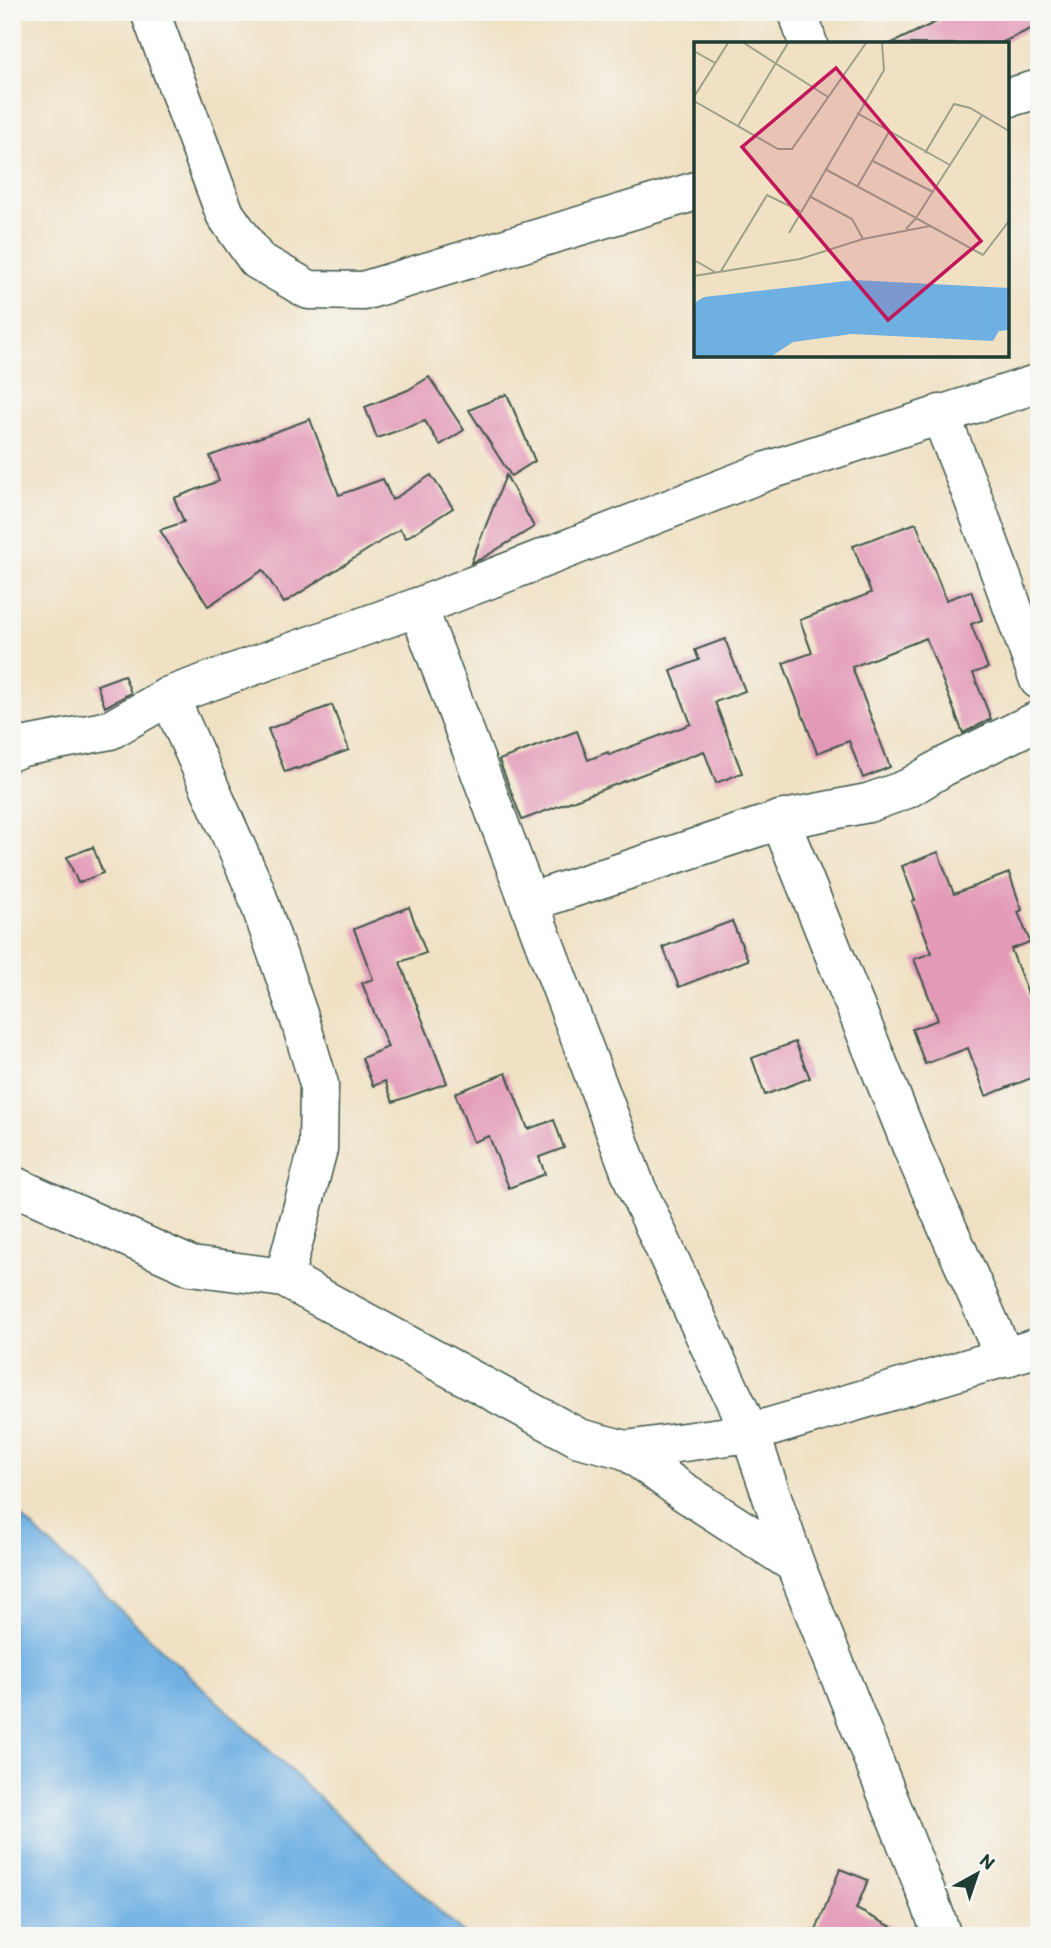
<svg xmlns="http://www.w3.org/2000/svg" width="1051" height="1948" font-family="Itim,sans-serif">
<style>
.water{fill:#6fb0e3;stroke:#47768c;stroke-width:2}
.building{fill:#e39ab8}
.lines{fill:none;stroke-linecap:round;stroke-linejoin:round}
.minor-casing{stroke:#3e564a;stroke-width:41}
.minor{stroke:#fff;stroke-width:38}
.inset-road{fill:none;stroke:#9c9f8a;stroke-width:2}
.view{fill:#c2185b;fill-opacity:0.15;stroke:#c2185b;stroke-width:3.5}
.inset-edge{fill:none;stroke:#1f3d34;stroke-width:3.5}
</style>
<rect width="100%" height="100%" fill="#f6f6f2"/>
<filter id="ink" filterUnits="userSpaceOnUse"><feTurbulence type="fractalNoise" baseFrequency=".0143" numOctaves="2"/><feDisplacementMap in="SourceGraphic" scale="14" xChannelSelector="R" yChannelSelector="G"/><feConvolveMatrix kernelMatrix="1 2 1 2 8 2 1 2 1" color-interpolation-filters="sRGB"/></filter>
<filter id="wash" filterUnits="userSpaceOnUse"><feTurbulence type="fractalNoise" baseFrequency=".00686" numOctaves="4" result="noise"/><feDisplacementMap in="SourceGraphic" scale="28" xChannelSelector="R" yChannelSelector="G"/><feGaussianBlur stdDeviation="1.57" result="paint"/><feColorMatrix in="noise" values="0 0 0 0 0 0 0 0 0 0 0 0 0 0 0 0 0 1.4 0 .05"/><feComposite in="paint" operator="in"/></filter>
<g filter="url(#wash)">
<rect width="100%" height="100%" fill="#f0e1c4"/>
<path class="water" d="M 12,1508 L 466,1936 L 12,1936 Z"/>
<g id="blocks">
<g class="building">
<path d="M 957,12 L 1039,12 L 1039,25 L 999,44 L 890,44 Z"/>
<path d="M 429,377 L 464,430 L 440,445 L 425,421 L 377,438 L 365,407 L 408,390 Z"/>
<path d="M 507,394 L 535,461 L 511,476 L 469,410 Z"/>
<path d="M 310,419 L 339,495 L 383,479 L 392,500 L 431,475 L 453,508 L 406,538 L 400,529 L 284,603 L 263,570 L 208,606 L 160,530 L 184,522 L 174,498 L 219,481 L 210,456 Z"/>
<path d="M 506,475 L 534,527 L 481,559 L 471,563 Z"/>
<path d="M 916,523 L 946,600 L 971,591 L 982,620 L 971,624 L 988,668 L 973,673 L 991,719 L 963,733 L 926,638 L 852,667 L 890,767 L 863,778 L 849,741 L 817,753 L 783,663 L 812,653 L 800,620 L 871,593 L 853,546 Z"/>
<path d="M 725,639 L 745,691 L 715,702 L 742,773 L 716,783 L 704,751 L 522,820 L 499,760 L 577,731 L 588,760 L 608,752 L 609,755 L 691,724 L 671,671 L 699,660 L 695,650 Z"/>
<path d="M 124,675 L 131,693 L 105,707 L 97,685 Z"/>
<path d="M 332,705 L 349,750 L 297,769 L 296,768 L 285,772 L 268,729 Z"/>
<path d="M 93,847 L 103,873 L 78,883 L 67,857 Z"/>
<path d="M 938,852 L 954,894 L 1009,873 L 1022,910 L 1018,912 L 1030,942 L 1011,949 L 1039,1023 L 1039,1075 L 986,1096 L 968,1048 L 925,1064 L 912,1029 L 938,1020 L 914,959 L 932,953 L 912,901 L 915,900 L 902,866 Z"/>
<path d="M 409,907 L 426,953 L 400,962 L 447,1083 L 393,1102 L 385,1081 L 373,1086 L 362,1058 L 388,1047 L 362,983 L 373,979 L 354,929 Z"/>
<path d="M 732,921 L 748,960 L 679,987 L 663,947 Z"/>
<path d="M 795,1042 L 810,1078 L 765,1095 L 752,1058 Z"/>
<path d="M 506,1073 L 528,1129 L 554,1120 L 564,1148 L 539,1157 L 545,1174 L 509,1188 L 489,1136 L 473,1142 L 455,1093 Z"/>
<path d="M 840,1869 L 868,1880 L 856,1909 L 910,1936 L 814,1936 Z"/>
</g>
</g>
</g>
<g filter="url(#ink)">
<use href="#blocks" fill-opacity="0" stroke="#3e564a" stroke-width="2"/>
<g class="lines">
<g class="minor-casing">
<g id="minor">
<path d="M 150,12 L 225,214 L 257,260 L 309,290 L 363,291 L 696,191"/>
<path d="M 798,12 L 808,44"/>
<path d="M 1007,98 L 1039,89"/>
<path d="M 940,414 L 973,498 L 1039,680"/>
<path d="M 418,607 L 636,1187 L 750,1433 L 1039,1347"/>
<path d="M 169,696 L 254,887 L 299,1017 L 319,1084 L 318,1149 L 284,1278"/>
<path d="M 12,751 L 22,747 L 110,730 L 169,696 L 418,607 L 767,471 L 1039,383"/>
<path d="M 780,820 L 913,1150 L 1005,1358"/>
<path d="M 530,902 L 780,820 L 868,803 L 907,789 L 943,767 L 1039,720"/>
<path d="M 12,1185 L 191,1266 L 284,1278 L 579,1438 L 626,1450 L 681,1490 L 795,1564"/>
<path d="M 626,1450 L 750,1433 L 795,1564 L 930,1902 L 942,1936"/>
</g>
</g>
<use href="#minor" class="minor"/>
</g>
</g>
<g transform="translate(694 42)">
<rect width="315" height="315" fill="#f0e1c4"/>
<path d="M 161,238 L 315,246 L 315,288 L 305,289 L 299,299 L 158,292 L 99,300 L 78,314 L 0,314 L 0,261 L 10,255 Z" fill="#6fb0e3"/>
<path class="inset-road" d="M 50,1 L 134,55M 0,9 L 21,21M 0,55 L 34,1M 0,59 L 84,107 L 98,107 L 172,1M 163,71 L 256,123M 44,84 L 94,1M 231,111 L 260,62 L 276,66 L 315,89M 179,119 L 239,150M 131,127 L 222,176 L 288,73M 163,145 L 195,90M 115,154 L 158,177 L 169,197M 212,187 L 222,176 L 289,213 L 315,179M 95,191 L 190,28 L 188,1M 0,218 L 21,230M 27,229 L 73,153 L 106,169M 0,234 L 106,217 L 169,197 L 236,184"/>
<path class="view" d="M 142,26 L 287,199 L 194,278 L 48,105 Z"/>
<rect width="315" height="315" class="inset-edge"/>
</g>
<rect width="1051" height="1948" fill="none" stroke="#f6f6f2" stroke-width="42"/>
<g transform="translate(977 1874) rotate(40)" stroke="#f6f6f2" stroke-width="5" paint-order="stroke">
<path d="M0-5L12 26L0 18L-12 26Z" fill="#1f3d34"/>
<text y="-10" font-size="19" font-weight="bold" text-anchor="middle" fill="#1f3d34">N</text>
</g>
</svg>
